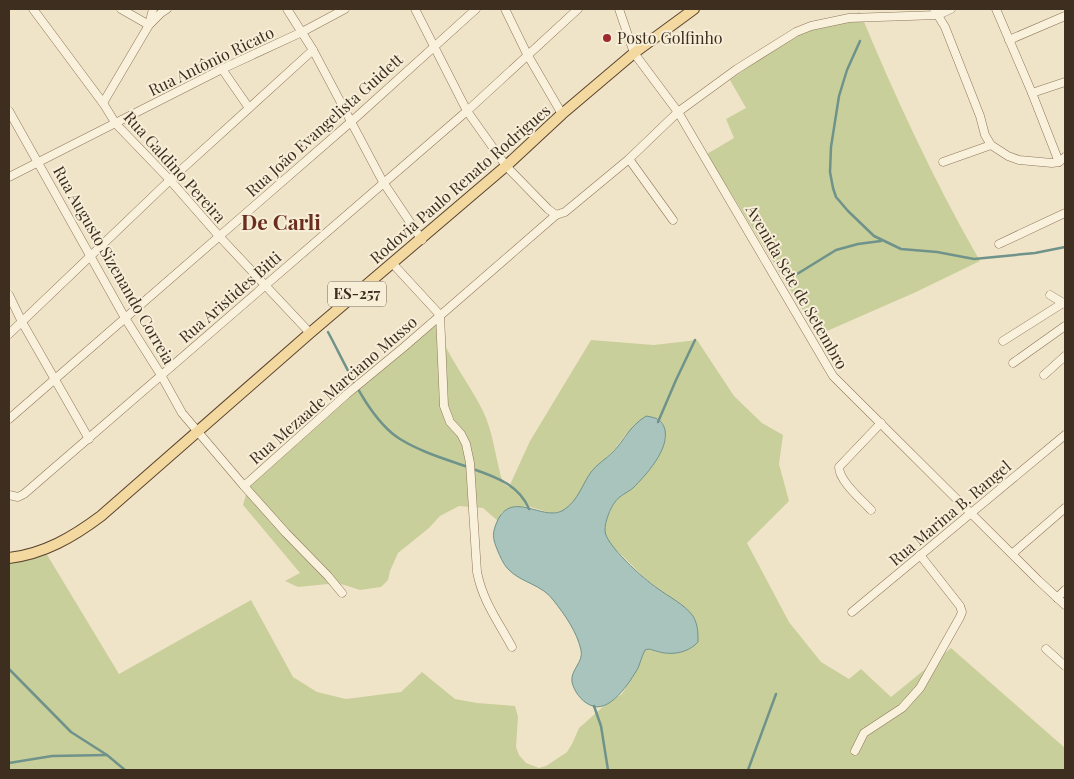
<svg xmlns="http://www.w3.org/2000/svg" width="1074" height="779" font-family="'Playfair Display',serif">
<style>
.green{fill:#c9cf9b}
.water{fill:#a9c4bc;stroke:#6f938a}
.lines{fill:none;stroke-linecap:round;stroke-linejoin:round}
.stream{stroke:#6f938a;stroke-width:2.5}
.minor-casing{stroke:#8d765c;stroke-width:9}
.major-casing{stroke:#5b4430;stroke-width:12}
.minor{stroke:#faf1dc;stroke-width:8}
.major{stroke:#f3d9a0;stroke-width:10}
.poi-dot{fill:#9e2a2b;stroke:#f7eed8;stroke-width:2}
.labels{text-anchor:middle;stroke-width:4;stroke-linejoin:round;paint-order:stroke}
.shield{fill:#f7eed8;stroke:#756857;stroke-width:1}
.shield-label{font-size:15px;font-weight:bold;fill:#3d2e20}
.poi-label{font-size:16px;fill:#3d2e20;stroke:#f7eed8;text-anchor:start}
.street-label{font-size:16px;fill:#3d2e20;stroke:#f7eed8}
.district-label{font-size:21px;font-weight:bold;fill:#6b2e1e;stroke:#f7eed8}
</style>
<rect width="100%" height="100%" fill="#f0e4c8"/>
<g class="green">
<path d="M 860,12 C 895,97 934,181 980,261 L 916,292 L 818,335 L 707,154 L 734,138 L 726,119 L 746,108 L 730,80 L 792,36 Z"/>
<path d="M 435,322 C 446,354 467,380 482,409 C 494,433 495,458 503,483 L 509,487 L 530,441 L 591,340 L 654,345 L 697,340 L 734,396 L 762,423 L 783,435 L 779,464 L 789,501 L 747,543 L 789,622 L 821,662 L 849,679 L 861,669 L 891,697 L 951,648 L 1065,748 L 1065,770 L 9,770 L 9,562 L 32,559 L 46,553 L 119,674 L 251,600 L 293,677 L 317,692 L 346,699 L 401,692 L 422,672 L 455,699 L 477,703 L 515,706 L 518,717 L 516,747 L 519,755 L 526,763 L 539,768 L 546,766 L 567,752 L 572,744 L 579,728 L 605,705 L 622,694 L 638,667 L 645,650 L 650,649 L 657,652 L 673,653 L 692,615 L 647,580 L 610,544 L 605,536 L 605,530 L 607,518 L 615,502 L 622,494 L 632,489 L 658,456 L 666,438 L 663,423 L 657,418 L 626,434 L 614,450 L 593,471 L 574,502 L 563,511 L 551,513 L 527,506 L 502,512 L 498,521 L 483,508 L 459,506 L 440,516 L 429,528 L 398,553 L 390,571 L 388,580 L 381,587 L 360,590 L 338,583 L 298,587 L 285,581 L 300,573 L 243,505 L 248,488 Z"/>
</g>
<path class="water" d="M 646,416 C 657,418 662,419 665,430 C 669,450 646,475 633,488 C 627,493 620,495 615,502 C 610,509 605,521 605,530 C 604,544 645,580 657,588 C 669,597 684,604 693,616 C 698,625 698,632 698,642 C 688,653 671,656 656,651 C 651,650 650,648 645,650 C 642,656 640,663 638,668 C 630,682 609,715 590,705 C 581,701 574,691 572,682 C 570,670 584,662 581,650 C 577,632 565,615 554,601 C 542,584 521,583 508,569 C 503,564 500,556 497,549 C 494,542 492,535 495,527 C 509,484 544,525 565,509 C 578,500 582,485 591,472 C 597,464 606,459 613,452 C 626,438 628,428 646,416 Z"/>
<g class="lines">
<g class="stream">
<path d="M 860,41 L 847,70 L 839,96 L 831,147 L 830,172 L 833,188 L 836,197 L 848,211 L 874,236 L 901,249 L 937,252 L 974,259 L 1035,253 L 1065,247"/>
<path d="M 789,279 L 836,250 L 858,244 L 881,241"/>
<path d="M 328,332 C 346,365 368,419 400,439 C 421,452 445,459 468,467"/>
<path d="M 658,422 L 676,380 L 695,340"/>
<path d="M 473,469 C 496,477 519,485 529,509"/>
<path d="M 9,669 L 71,732 L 107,755 L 125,770"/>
<path d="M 594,706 L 601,726 L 608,770"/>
<path d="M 9,763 L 52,756 L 107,755"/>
<path d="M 748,770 L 776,694"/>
</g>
<g class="minor-casing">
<g id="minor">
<path d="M 33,9 L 103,103 L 116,124 L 170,180 L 219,236 L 310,333"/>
<path d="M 121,9 L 149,25 L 161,13 L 167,9"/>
<path d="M 287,9 L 313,50 L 383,182 L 422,240"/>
<path d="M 415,9 L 467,111 L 506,166 L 548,209 L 556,215 L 565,212 L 629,159 L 678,112 L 737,69 L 796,32 L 811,26 L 849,18 L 938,15 L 951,9"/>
<path d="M 505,9 L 527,54 L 562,114"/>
<path d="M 619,9 L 634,53 L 678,112 L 833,376 L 1038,580 L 1065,605"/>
<path d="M 934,9 L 945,27 L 980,116 L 985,135 L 991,145 L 1008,156 L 1019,160 L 1052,163 L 1059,162 L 1065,157"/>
<path d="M 996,9 L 1032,93 L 1059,162"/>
<path d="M 1009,40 L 1065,16"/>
<path d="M 222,69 L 249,108"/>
<path d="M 1032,93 L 1065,82"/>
<path d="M 103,103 L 149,25 L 153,9"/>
<path d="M 9,111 L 125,318 L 161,375 L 182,413 L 244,486 L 286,533 L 328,576 L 342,593"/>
<path d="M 629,159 L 673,220"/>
<path d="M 943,162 L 991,145"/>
<path d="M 9,177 L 222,69 L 302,32 L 345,9"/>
<path d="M 999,244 L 1065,213"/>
<path d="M 393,264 L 440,315 L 444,406 L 450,422 L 461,434 L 466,444 L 470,463 L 477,572 C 483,602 498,621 512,647"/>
<path d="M 9,295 L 22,322 L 89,439"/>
<path d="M 1050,295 L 1065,304"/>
<path d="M 9,334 L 170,180 L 313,50"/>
<path d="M 1003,341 L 1063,303"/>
<path d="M 1013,363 L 1065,326"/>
<path d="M 1044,375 L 1065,356"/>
<path d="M 9,419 L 352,121 L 476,9"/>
<path d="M 244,486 L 347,394 L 404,347 L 556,215"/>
<path d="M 9,495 L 18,497 L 24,494 L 467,111 L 578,9"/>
<path d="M 871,510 C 862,500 839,481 839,467 L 881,423"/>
<path d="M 1012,554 L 1065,508"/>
<path d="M 1057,598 L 1065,590"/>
<path d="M 852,612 L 1065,435"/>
<path d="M 1046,649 L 1065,666"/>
<path d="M 855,751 L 864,733 L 902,708 L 920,688 L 960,617 L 962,612 L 960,606 L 920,555"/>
</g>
</g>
<g class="major-casing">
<path id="major" d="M 9,558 C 44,554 73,537 101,516 L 310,333 L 506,166 L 562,114 L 634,53 L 694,9"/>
</g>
<use href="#minor" class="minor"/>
<use href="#major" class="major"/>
</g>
<circle class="poi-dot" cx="607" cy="38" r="5"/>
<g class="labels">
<rect class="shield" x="328" y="281.5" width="58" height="25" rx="4"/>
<g class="shield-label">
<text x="357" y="299">ES-257</text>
</g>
<g class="poi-label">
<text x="617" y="44">Posto Golfinho</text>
</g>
<g class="street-label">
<text transform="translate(211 61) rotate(-26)" y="6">Rua Antônio Ricato</text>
<text transform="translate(324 125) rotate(-42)" y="6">Rua João Evangelista Guidett</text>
<text transform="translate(175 167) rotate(48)" y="6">Rua Galdino Pereira</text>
<text transform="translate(460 184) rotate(-41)" y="6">Rodovia Paulo Renato Rodrigues</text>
<text transform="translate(114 265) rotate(60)" y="6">Rua Augusto Sizenando Correia</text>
<text transform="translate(797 287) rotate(60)" y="6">Avenida Sete de Setembro</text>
<text transform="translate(230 297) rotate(-41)" y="6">Rua Aristides Bitti</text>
<text transform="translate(333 390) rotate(-41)" y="6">Rua Mezaade Marciano Musso</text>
<text transform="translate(950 513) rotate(-40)" y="6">Rua Marina B. Rangel</text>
</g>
<g class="district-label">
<text x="281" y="230">De Carli</text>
</g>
</g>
<rect width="1074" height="779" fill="none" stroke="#3d2e20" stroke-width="20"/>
</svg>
